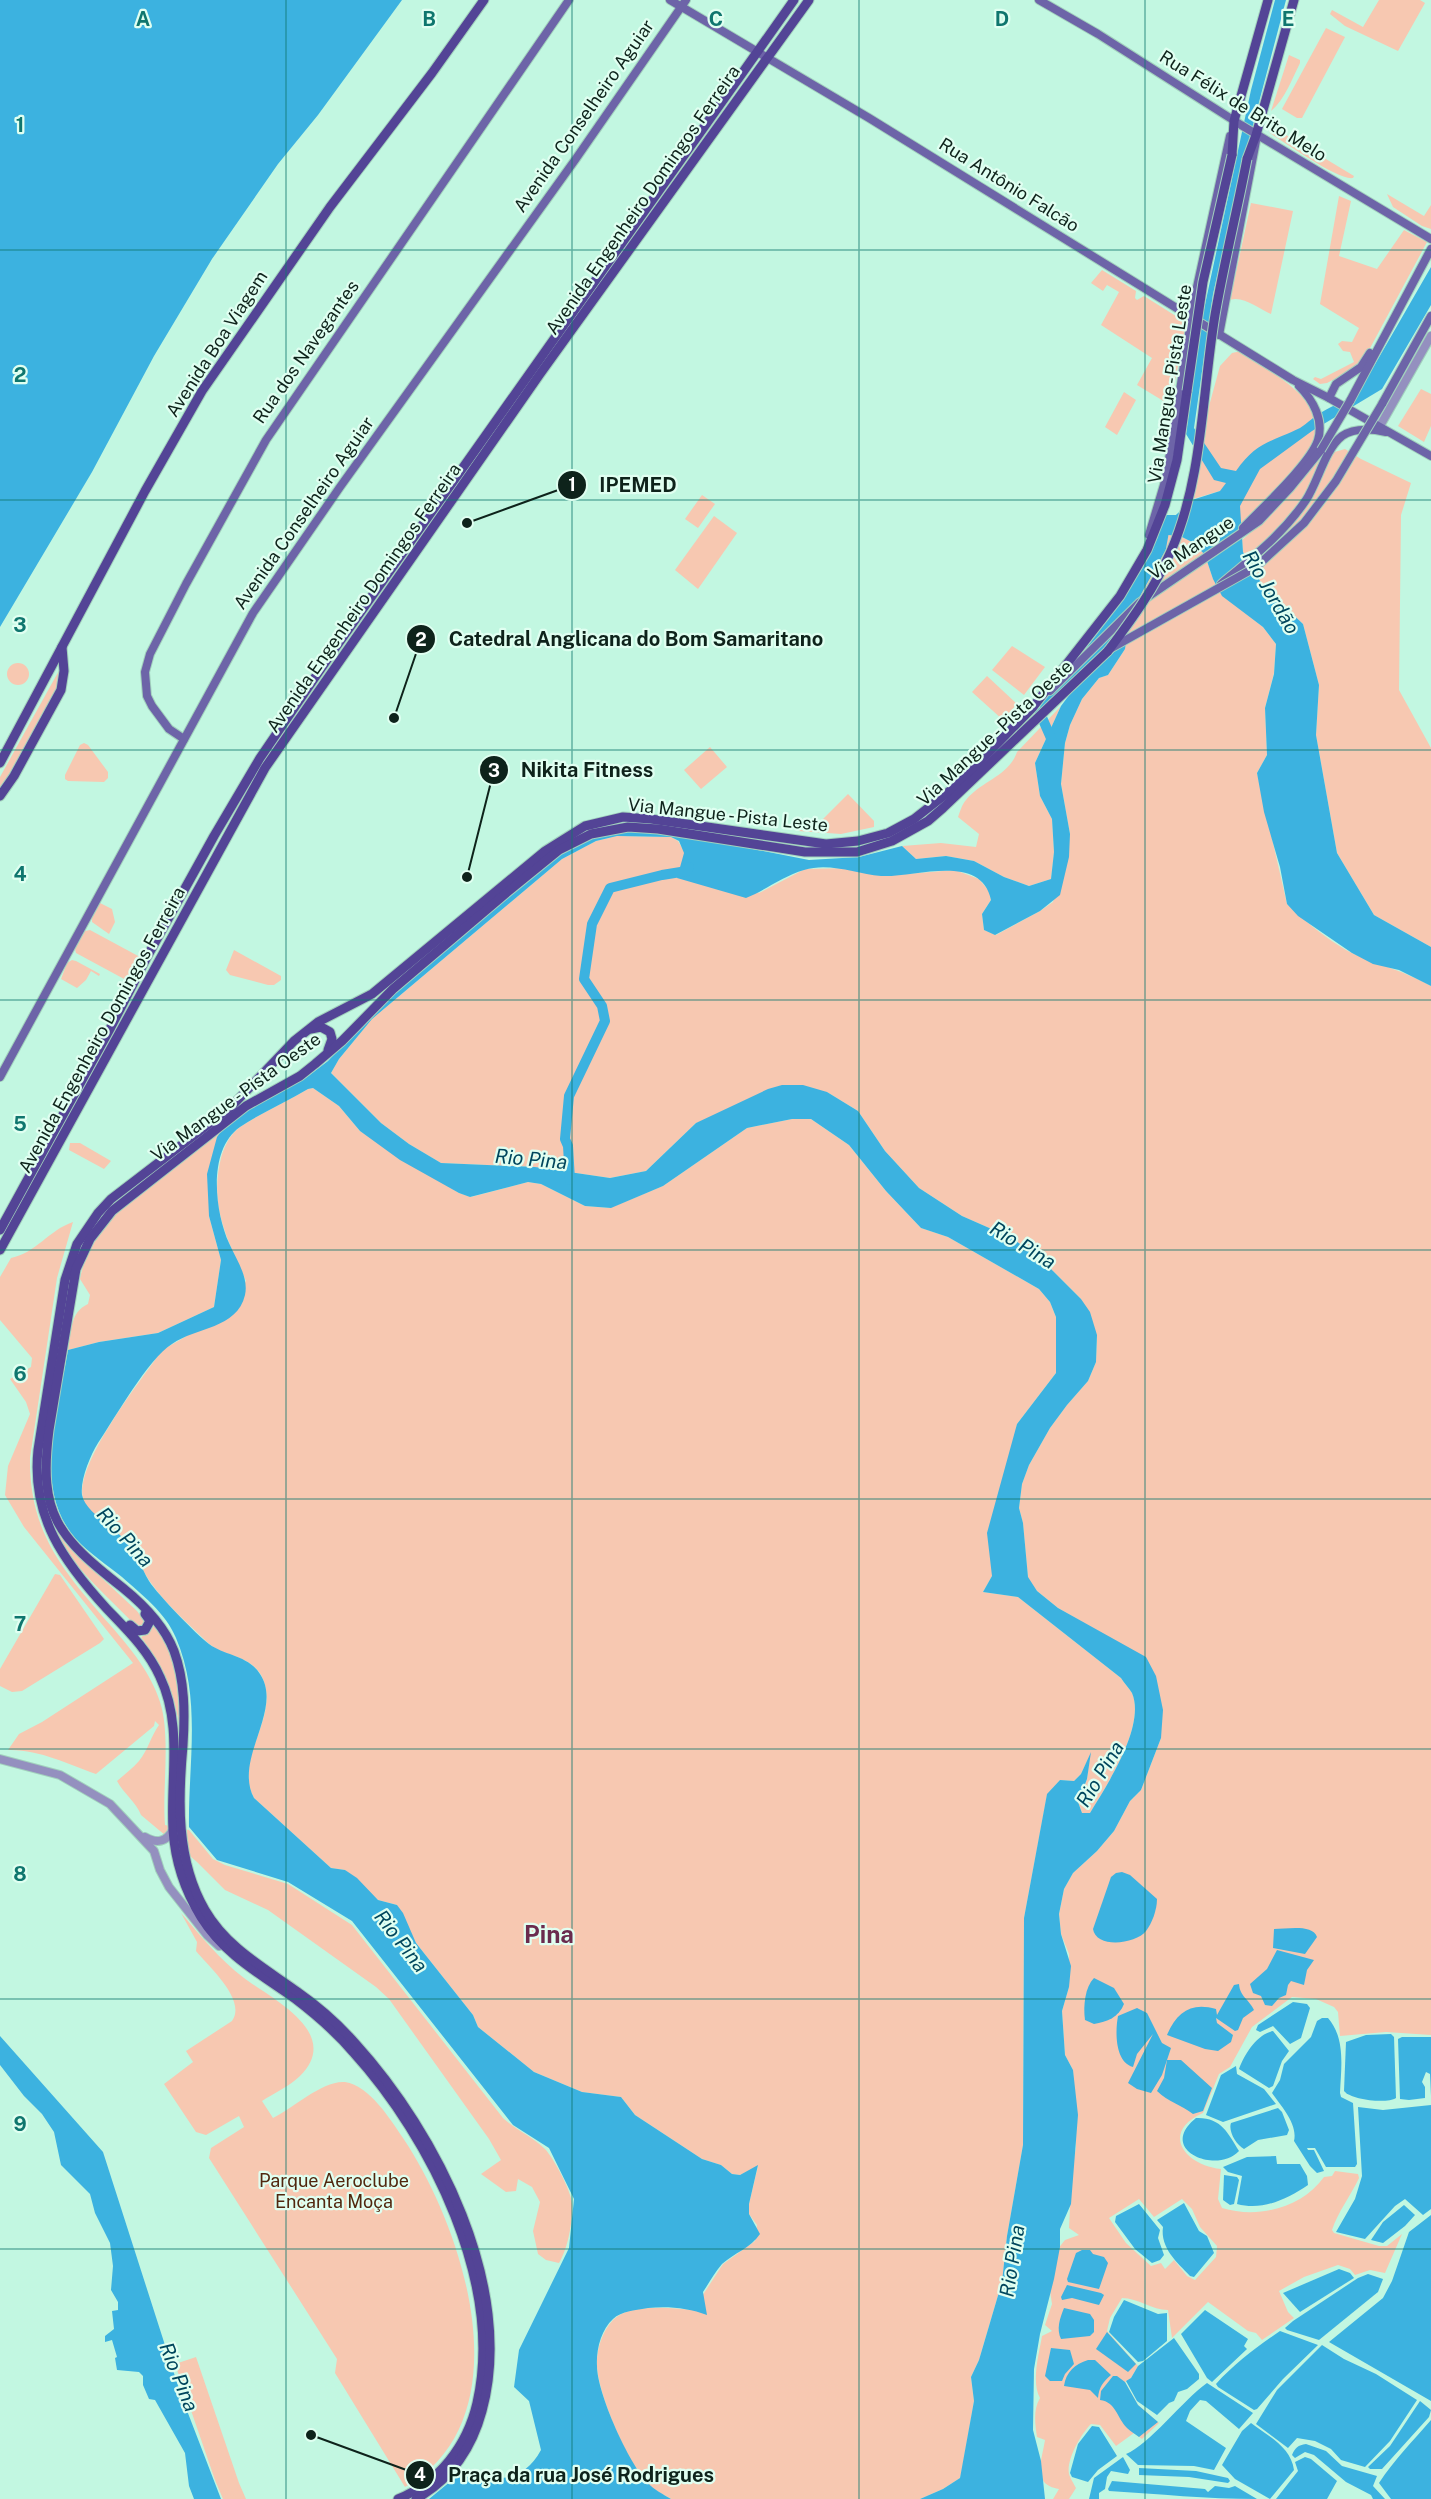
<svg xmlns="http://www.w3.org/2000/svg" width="1431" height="2499" font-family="'Public Sans',sans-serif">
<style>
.green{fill:#f7c8b1;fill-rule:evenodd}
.water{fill:#3cb2e0}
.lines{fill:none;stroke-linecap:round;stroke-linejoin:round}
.river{stroke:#3cb2e0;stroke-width:10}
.tertiary-casing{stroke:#a2d1bd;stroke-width:10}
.secondary-casing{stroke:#a2d1bd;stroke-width:10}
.primary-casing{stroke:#a2d1bd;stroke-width:11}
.tertiary{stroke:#9490bf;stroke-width:8}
.secondary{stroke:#6d64a8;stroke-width:8}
.primary{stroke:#534496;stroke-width:9}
.secondary-bridge-casing{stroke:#a2d1bd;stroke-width:10;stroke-linecap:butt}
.primary-bridge-casing{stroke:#a2d1bd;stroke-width:11;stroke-linecap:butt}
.secondary-bridge{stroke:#6d64a8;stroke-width:8}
.primary-bridge{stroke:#534496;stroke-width:9}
.grid{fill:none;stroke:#0f766e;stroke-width:1.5;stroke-opacity:0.55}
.labels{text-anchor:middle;stroke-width:4.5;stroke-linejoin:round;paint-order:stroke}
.street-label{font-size:18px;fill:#0e231b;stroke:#e0fff1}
.park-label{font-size:18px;fill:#51270e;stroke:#e0fff1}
.water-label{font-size:20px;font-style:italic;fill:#00465d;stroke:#e0fff1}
.district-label{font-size:24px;font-weight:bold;fill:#6a2b4e;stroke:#e0fff1}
.grid-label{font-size:20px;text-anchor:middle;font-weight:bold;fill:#0f766e;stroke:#e0fff1;stroke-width:4.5;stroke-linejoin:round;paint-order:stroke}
.leader{fill:none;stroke:#0e231b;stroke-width:2}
.callout-dot{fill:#0e231b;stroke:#e0fff1;stroke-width:2}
.mark-label{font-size:18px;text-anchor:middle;font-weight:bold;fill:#fff}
.callout-label{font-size:20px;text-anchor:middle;font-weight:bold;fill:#0e231b;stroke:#e0fff1;stroke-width:4.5;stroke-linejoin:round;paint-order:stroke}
</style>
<rect width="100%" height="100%" fill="#c2f7e1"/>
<g class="green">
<path d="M 1379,0 L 1420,0 L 1425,3 L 1398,51 L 1345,26 L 1330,14 L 1332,10 L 1363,27 Z"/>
<path d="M 1326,28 L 1345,37 L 1302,118 L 1297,118 L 1282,109 L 1283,107 Z"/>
<path d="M 1289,55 L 1300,60 L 1300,63 C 1292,79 1285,99 1271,111 Z"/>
<path d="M 1268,124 L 1354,176 L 1353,178 C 1339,181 1284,142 1270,133 Z"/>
<path d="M 1387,194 L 1424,216 L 1431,205 L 1431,229 L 1422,226 L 1393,207 Z"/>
<path d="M 1339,196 L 1351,201 L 1339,256 L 1377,269 L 1404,230 L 1427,242 L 1361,365 L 1327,383 L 1320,384 L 1313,379 L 1315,377 L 1321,379 L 1354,362 L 1350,352 L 1343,351 L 1338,344 L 1342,341 L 1352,342 L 1359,328 L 1320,304 Z"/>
<path d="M 1251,203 L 1293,211 L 1271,314 C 1260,309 1242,295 1230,300 Z"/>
<path d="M 1102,270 L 1136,291 L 1135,298 L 1137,300 L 1144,296 L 1187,323 L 1170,405 L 1137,385 L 1152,358 L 1101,325 L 1119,292 L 1107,285 L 1103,291 L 1091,283 Z"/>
<path d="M 1241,351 C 1263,366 1288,381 1307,401 C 1343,440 1267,501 1241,526 L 1220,491 L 1193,499 L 1206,417 L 1220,366 L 1232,353 Z"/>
<path d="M 1421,389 L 1431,394 L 1431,426 L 1424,442 L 1398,426 Z"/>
<path d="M 1124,392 L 1136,400 L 1117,435 L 1105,427 Z"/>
<path d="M 1345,449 L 1361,459 L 1411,483 L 1401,515 L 1399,690 L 1431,748 L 1431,947 L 1374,915 L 1337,853 L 1316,735 L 1319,685 L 1303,624 L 1263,586 L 1243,552 L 1242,540 L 1257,527 L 1324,455 Z"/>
<path d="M 702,495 L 715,504 L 698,528 L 685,519 Z"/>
<path d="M 714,516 L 737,533 L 698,589 L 675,570 Z"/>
<path d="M 1168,535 L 1180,536 L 1194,543 L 1205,555 L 1213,579 L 1231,602 L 1263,627 L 1276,644 L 1274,673 L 1265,708 L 1267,755 L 1257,773 L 1287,904 C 1302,919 1334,945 1354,954 C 1380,965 1406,972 1431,986 L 1431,2035 L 1386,2032 L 1340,2036 L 1338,2012 L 1334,2007 L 1316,1999 L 1292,1997 L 1252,2027 L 1230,2067 L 1219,2074 L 1203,2113 C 1160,2132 1184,2165 1221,2169 L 1218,2199 L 1222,2208 C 1258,2219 1302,2208 1324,2177 L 1332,2176 L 1335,2171 L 1358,2174 L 1359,2178 C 1351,2195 1338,2212 1332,2230 L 1334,2233 L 1379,2246 L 1387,2246 L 1402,2234 L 1385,2273 L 1370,2270 L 1355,2275 L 1350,2269 L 1338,2265 L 1304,2277 L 1279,2291 L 1288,2312 L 1294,2318 L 1262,2340 L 1256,2333 L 1248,2331 L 1208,2302 L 1172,2338 L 1168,2310 C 1152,2310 1138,2298 1122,2298 L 1110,2318 L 1107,2331 L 1138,2366 L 1131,2378 L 1125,2382 L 1138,2405 L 1159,2423 L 1142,2439 L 1134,2433 L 1116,2446 L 1100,2425 L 1091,2424 C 1081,2434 1066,2460 1069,2474 C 1070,2478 1074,2484 1076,2488 L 1069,2499 L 1053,2499 L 1059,2489 C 1031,2485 1042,2460 1045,2440 L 1037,2437 C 1035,2423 1033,2410 1040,2398 C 1031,2382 1039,2354 1042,2336 L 1052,2331 L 1045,2325 L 1052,2304 L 1050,2291 L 1057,2250 L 1065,2240 L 1079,2235 L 1069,2228 L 1072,2169 L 1076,2148 L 1073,2070 L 1065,2055 L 1062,2011 L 1069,1987 L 1069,1954 L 1061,1934 L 1059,1914 L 1064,1889 L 1073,1873 L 1097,1851 L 1114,1831 L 1130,1801 L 1141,1790 L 1161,1738 L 1126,1647 L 1058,1608 L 1037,1591 L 1028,1578 L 1023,1523 L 1019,1508 L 1022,1484 L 1029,1465 L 1050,1428 L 1067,1405 L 1088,1381 L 1096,1362 L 1097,1335 L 1081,1299 L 1042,1260 L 1012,1238 L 962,1216 L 919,1188 L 885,1151 L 858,1111 L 827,1092 L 696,1123 L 646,1171 L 610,1178 L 535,1167 L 441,1163 L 409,1144 L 381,1123 L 331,1073 L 339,1059 L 372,1019 L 562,859 L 596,841 L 617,836 L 671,837 L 678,841 L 685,853 L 759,893 L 805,869 L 848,868 L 882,876 L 955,870 L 979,879 L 989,891 L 991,900 L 982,914 L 984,930 L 996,935 L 1040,911 L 1053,902 L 1070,834 L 1061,784 L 1065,743 L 1070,725 L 1082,699 L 1099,678 L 1108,675 L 1125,649 L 1134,593 L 1141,575 L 1160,541 ZM 1139,2199 L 1154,2217 L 1182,2199 L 1192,2209 L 1200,2227 L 1217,2246 L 1216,2257 L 1195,2280 L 1187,2276 L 1174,2260 L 1165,2269 L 1161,2263 L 1151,2266 L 1126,2243 L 1109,2218 Z"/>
<path d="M 1012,646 L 1045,667 L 1024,695 L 992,670 Z"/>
<circle cx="18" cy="674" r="11"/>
<path d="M 61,667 L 59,687 L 0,794 L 0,777 Z"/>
<path d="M 987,676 L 1017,704 L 1003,720 L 972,692 Z"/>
<path d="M 1061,706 L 1035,763 L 1040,796 L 1052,819 L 1054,852 L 1051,879 L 1029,886 L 1004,877 L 974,861 L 946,856 L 916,859 L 902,846 L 941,843 L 976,847 L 979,834 L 958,817 C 960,812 962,804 966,800 C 981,781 1009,776 1017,752 Z"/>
<path d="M 84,743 L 88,745 L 108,772 L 108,778 L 104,782 L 68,781 L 65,779 L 65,775 L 80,745 Z"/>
<path d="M 710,747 L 727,767 L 701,789 L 684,770 Z"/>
<path d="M 848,794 L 874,821 L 874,827 L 841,834 L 798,831 L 819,823 Z"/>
<path d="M 100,903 L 112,909 L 115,922 L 109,934 L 92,922 L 92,918 Z"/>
<path d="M 90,930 L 140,957 L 141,960 L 132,980 L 126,980 L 76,953 L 75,949 L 85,931 Z"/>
<path d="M 234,950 L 281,976 L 281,980 L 274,985 L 268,985 L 230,975 L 226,970 Z"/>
<path d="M 72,960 L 76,961 L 100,974 L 99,976 L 91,971 L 86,980 L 77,988 L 61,979 L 67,963 Z"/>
<path d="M 313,1088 L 339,1106 L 360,1131 L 459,1193 L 471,1197 L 528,1182 L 541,1184 L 585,1206 L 610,1208 L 663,1186 L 747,1128 L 792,1119 L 811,1119 L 849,1145 L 886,1191 L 921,1228 L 948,1237 L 1039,1289 L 1050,1302 L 1056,1317 L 1058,1364 L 1056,1373 L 1017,1424 L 992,1576 L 983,1592 L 1018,1597 L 1121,1678 C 1124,1683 1129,1688 1132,1693 C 1146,1726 1107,1785 1090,1813 L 1082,1813 L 1078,1802 L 1087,1779 L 1090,1755 L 1081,1774 L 1074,1781 L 1060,1780 L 1047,1795 L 1024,1918 L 1023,2145 L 1007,2236 L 1002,2282 L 979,2360 L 971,2377 L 974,2401 L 962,2469 L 960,2478 L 943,2489 L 920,2499 L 671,2499 C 663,2494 654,2490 648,2484 C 628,2464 598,2394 597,2366 C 596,2351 602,2331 613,2320 C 629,2303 672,2308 693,2310 L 723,2264 L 755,2241 L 757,2225 L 749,2214 L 749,2204 L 758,2166 L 740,2175 L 732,2174 L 721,2165 L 702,2159 L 635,2115 L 621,2097 L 582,2092 L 534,2072 L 478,2027 L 473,2015 L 416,1943 L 397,1905 L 378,1900 L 345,1870 L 331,1868 L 254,1798 C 232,1758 283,1715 261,1675 C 249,1654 222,1657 207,1642 C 189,1624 166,1605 151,1583 C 142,1571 138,1556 128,1544 C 117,1529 95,1520 85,1504 C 67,1474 139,1383 157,1357 L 164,1349 L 185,1337 L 246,1281 C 227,1238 209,1206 221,1158 C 224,1147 230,1134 240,1127 C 261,1113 286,1102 308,1089 Z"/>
<path d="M 225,1126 L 209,1216 L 221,1260 L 214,1307 L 158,1333 L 99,1342 L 68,1350 C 71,1332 70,1312 88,1304 L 90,1295 L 80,1279 C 91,1214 176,1165 225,1126 Z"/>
<path d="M 70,1143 L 80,1143 L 111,1161 L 104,1169 L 69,1150 Z"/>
<path d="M 73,1222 L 57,1278 L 30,1458 C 29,1533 64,1572 111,1626 C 131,1649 151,1673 160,1702 C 171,1735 162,1790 165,1825 L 189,1830 L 213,1859 L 225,1865 L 288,1884 L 352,1925 L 503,2118 C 516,2130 533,2137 545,2149 C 553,2157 572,2192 572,2204 C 573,2220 568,2249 559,2263 L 546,2260 L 538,2254 L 533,2231 L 540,2202 L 532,2187 L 518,2179 L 516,2191 L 506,2192 L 481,2174 L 501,2160 L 489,2139 L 389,1999 L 376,1987 L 268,1910 L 225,1890 L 197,1862 L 141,1815 C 136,1802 124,1794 117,1781 C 124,1775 133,1768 139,1761 C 148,1750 151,1736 159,1725 L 155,1721 L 154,1726 L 96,1774 C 68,1764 38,1749 8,1750 L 19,1734 L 42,1722 L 133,1663 L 24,1527 L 5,1495 L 8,1466 L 30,1414 L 26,1402 L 10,1379 L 31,1367 L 32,1358 L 0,1320 L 0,1277 L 11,1258 C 36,1253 49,1230 73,1222 Z"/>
<path d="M 52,1522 L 65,1543 L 76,1554 L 137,1611 L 146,1623 L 141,1627 L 136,1626 C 109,1597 63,1560 52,1522 Z"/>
<path d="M 55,1574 L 60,1575 L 104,1639 L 100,1643 L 22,1691 L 12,1692 L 0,1686 L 0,1669 Z"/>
<path d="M 155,1624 C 177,1657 179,1692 180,1730 C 175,1694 162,1666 141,1637 L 149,1633 Z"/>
<path d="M 181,1913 C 201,1936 219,1959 244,1978 C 272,1999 343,2033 300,2076 C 290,2086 274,2093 262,2101 L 273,2118 C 293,2108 323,2080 345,2082 C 370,2086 390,2119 403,2138 C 464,2229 526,2418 405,2487 L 335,2373 L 337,2359 L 209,2158 L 211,2148 L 244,2127 L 239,2116 L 206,2135 L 196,2132 L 164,2084 L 193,2062 L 186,2051 L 232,2021 C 247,2000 209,1967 196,1951 L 197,1942 Z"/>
<path d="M 196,2357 L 239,2483 L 246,2499 L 223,2499 L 215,2480 L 175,2364 Z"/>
</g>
<g class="water">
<path d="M 0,0 L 402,0 L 318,115 L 278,164 L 212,259 L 154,356 L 92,472 L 0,627 Z"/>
<path d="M 1275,0 L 1286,0 L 1245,155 L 1213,294 L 1194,428 L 1221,468 L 1236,471 C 1256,442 1271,442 1300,428 C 1308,423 1314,416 1322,412 C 1335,404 1347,401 1359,392 L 1431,267 L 1431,305 L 1382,389 L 1312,431 L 1260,469 L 1240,506 L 1243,552 L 1263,586 L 1303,624 L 1319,685 L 1316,735 L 1337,853 L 1374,915 L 1431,947 L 1431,986 L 1399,970 L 1373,964 L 1352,953 L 1298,916 L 1287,904 L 1280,867 L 1264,812 L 1257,773 L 1267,755 L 1265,708 L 1274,674 L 1276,644 L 1263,627 L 1222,596 L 1213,579 L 1205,555 L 1194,543 L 1180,536 L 1168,535 L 1160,541 L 1155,549 L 1134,593 L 1125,649 L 1108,675 L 1099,678 L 1082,699 L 1070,725 L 1065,743 L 1061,784 L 1070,834 L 1069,857 L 1060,895 L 1040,911 L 995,935 L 984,930 L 982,914 L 991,900 C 981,852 914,878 881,876 C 856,874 830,862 804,870 C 783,876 766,890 746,898 L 677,878 L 684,853 L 679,841 L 671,837 L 617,836 L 596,841 L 562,859 L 372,1019 L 339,1059 L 331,1073 L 381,1123 L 409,1144 L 441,1163 L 535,1167 L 610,1178 L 646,1171 L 696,1123 L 768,1089 L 782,1085 L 803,1085 L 827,1092 L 858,1111 L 885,1151 L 919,1188 L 962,1216 L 1012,1238 L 1042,1260 L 1081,1299 L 1090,1312 L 1097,1335 L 1096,1362 L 1088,1381 L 1067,1405 L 1050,1428 L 1029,1465 L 1022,1484 L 1019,1508 L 1023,1523 L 1028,1577 L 1037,1591 L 1058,1608 L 1146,1657 L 1156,1676 L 1163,1710 L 1161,1738 L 1141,1790 L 1130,1801 L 1114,1831 L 1097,1851 L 1073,1873 L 1064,1889 L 1059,1914 L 1061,1934 L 1071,1966 L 1069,1987 L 1062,2011 L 1065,2055 L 1073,2070 L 1078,2115 L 1071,2204 L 1060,2229 L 1060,2247 L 1054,2279 L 1040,2334 L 1034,2369 L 1033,2430 L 1041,2461 L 1045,2499 L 920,2499 L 943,2489 L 960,2478 L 974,2401 L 971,2377 L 979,2360 L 1002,2282 L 1007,2236 L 1023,2145 L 1024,1918 L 1047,1794 L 1060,1780 L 1074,1781 L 1081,1774 L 1091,1752 L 1087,1779 L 1078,1802 L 1082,1813 L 1090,1813 C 1107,1785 1146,1726 1132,1693 C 1129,1688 1124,1683 1121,1678 L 1018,1597 L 983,1592 L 992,1576 L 987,1533 L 1017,1424 L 1056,1373 L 1056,1317 L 1050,1302 L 1039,1289 L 948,1237 L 921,1228 L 886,1191 L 849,1145 L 811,1119 L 792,1119 L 747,1128 L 663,1186 L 611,1208 L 585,1206 L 541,1184 L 528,1182 L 470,1197 L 459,1193 L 400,1160 L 360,1131 L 339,1106 L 313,1088 L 308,1089 C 286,1102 261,1113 240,1127 C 207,1150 215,1212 229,1243 C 236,1259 249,1277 245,1295 C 237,1329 196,1327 172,1344 C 148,1359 115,1418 98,1443 C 90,1456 80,1480 82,1495 C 85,1512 115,1528 126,1541 C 137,1552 141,1568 149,1581 C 158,1595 196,1634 209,1644 C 225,1656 248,1655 260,1674 C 284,1710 233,1759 254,1798 L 331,1868 L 345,1870 L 357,1878 L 378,1900 L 397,1905 L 403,1913 L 416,1943 L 473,2015 L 478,2027 L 534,2072 L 582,2092 L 621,2097 L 635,2115 L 702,2159 L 721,2165 L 732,2174 L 740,2175 L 758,2165 L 749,2204 L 749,2214 L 760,2234 C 751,2248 734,2253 722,2264 C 715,2272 709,2283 703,2292 L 707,2315 C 689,2308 668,2306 648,2308 C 637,2310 621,2311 613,2319 C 601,2330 596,2350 597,2366 C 597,2393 629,2464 648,2483 C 654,2490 663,2494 671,2499 L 429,2499 L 457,2476 C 494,2479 521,2486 541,2450 L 529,2401 L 514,2387 L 519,2350 L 569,2248 L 574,2199 L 549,2148 L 513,2125 L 352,1921 L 288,1882 L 217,1860 L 189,1827 C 188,1763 202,1699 176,1638 C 166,1613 141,1594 122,1577 C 107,1565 89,1553 76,1539 C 31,1488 58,1410 68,1350 L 99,1342 L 158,1333 L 214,1307 L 221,1260 L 209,1216 L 207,1174 L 217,1137 L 225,1126 L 250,1109 L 307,1077 L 328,1061 L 371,1014 L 545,864 L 577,843 L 617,831 L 672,833 L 809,860 L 859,857 L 902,846 L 916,859 L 946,856 L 974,861 L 1004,877 L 1029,886 L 1051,879 L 1054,852 L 1052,819 L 1040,796 L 1035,763 L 1061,706 L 1085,674 L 1075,681 L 1084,651 L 1120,603 L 1142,569 L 1163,527 L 1192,500 L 1220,491 L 1226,483 L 1214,480 L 1186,434 L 1200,328 L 1251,90 Z"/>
<path d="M 1122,1872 L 1130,1875 L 1157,1899 C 1157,1910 1152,1923 1146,1931 C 1136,1944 1096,1949 1093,1929 L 1111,1877 L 1116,1873 Z"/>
<path d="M 1274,1929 C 1287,1929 1313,1924 1317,1937 L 1305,1954 L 1273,1948 Z"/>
<path d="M 1277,1950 L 1314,1960 L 1307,1970 L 1304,1985 L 1291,1981 L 1288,1985 L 1286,1995 L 1279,1998 L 1272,2006 L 1265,2005 L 1261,1996 L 1253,1993 L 1250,1984 L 1267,1969 Z"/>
<path d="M 1094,1978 L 1114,1988 L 1124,2004 C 1119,2017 1107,2022 1094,2024 L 1085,2020 C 1083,2006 1085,1987 1094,1978 Z"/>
<path d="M 1239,1984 C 1240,1997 1249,1999 1254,2010 L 1243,2018 L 1238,2030 L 1235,2031 L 1216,2018 L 1217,2023 L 1233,2035 L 1231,2042 L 1218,2051 L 1205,2049 L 1167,2035 C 1177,2011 1192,2002 1216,2009 L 1217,2015 L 1234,1985 Z"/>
<path d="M 1293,2002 L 1307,2004 L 1310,2008 L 1301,2038 L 1290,2044 L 1273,2026 L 1260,2032 L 1256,2030 L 1258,2025 Z"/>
<path d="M 1137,2008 L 1147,2013 L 1162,2043 L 1171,2048 L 1162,2075 L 1151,2093 L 1137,2089 L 1128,2083 L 1153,2034 L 1137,2054 L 1133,2067 C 1115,2062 1115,2032 1118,2016 Z"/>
<path d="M 1322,2018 L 1328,2018 C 1346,2039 1341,2068 1340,2093 L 1341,2097 L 1353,2103 L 1357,2164 L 1355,2167 L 1326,2167 L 1315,2148 L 1307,2148 L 1308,2150 L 1314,2150 L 1324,2171 L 1317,2173 L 1310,2166 L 1294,2141 C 1298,2124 1281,2106 1272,2093 L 1280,2080 L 1284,2064 L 1311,2037 L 1317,2021 Z"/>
<path d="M 1273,2031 L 1289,2051 L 1282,2061 L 1273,2086 L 1269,2088 L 1239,2069 C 1244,2055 1257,2034 1273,2031 Z"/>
<path d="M 1391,2034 L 1394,2037 L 1396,2098 C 1387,2104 1351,2100 1344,2091 L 1346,2042 L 1366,2035 Z"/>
<path d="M 0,2036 L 103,2152 L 181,2395 L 221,2499 L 194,2499 L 189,2486 L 185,2453 L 155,2400 L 149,2399 L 143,2385 L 143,2376 L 139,2372 L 117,2370 L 115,2358 L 117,2357 L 112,2340 L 105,2342 L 105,2336 L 114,2329 L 112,2311 L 118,2310 L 118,2302 L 111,2290 L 113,2266 L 110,2243 L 95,2213 L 90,2194 L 61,2165 L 54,2132 L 42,2114 L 24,2096 L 0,2065 Z"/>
<path d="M 1402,2037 L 1431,2037 L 1431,2096 L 1430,2074 L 1426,2072 L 1422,2082 L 1425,2087 L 1425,2098 L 1409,2100 L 1400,2099 L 1398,2039 Z"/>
<path d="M 1167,2060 L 1181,2060 L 1212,2088 L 1203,2111 L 1193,2114 C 1182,2105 1168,2102 1157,2091 L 1164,2078 Z"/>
<path d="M 1236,2066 L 1237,2074 L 1264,2089 L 1276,2104 L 1223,2122 L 1206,2115 L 1221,2075 Z"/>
<path d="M 1431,2105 L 1431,2209 L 1423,2215 L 1405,2199 L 1395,2206 L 1365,2239 L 1336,2232 L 1355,2199 L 1362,2176 L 1358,2107 L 1383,2110 Z"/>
<path d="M 1278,2108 L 1282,2112 L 1289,2130 L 1287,2135 L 1258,2140 L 1244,2149 C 1236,2145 1228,2131 1231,2123 Z"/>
<path d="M 1196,2118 C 1221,2117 1228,2133 1239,2151 C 1217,2175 1156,2150 1196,2118 Z"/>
<path d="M 1276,2156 L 1277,2164 L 1300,2164 L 1307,2176 L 1308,2185 C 1287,2199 1263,2211 1237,2204 L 1242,2176 L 1228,2172 L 1223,2167 L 1247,2157 Z"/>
<path d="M 1224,2175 L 1237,2177 L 1239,2180 L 1234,2204 L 1230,2205 L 1223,2200 Z"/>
<path d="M 1184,2203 L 1199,2231 L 1207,2236 L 1214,2253 L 1194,2277 L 1190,2276 C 1177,2262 1160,2248 1163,2227 L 1157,2220 Z"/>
<path d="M 1139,2204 L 1160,2230 L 1158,2238 L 1164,2255 L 1160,2260 L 1152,2263 L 1135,2249 L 1115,2222 L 1116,2216 Z"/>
<path d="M 1404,2205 L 1415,2215 L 1405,2226 L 1383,2243 L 1371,2240 L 1383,2222 Z"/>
<path d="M 1431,2215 L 1431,2401 L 1329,2342 L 1383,2298 L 1392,2281 L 1409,2232 Z"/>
<path d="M 1082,2250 L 1090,2250 L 1093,2254 L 1104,2257 L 1108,2263 L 1099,2289 L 1068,2282 L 1067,2279 L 1076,2253 Z"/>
<path d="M 1339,2269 L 1350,2273 L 1354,2278 L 1300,2312 L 1283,2293 Z"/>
<path d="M 1368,2274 L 1383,2279 L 1378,2292 L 1319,2340 L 1287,2330 L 1285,2328 L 1293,2321 L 1358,2278 Z"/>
<path d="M 1067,2285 L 1101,2293 L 1104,2295 L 1099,2305 L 1072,2298 L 1062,2300 L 1061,2297 Z"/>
<path d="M 1124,2300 L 1158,2314 L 1167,2313 L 1167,2341 L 1143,2361 L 1138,2362 L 1109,2332 L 1114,2317 Z"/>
<path d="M 1064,2308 L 1090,2314 L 1094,2320 L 1094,2332 L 1090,2336 L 1061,2339 C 1056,2329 1060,2318 1064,2308 Z"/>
<path d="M 1205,2310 L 1248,2339 L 1244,2346 L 1247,2349 L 1212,2382 L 1207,2378 L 1181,2334 Z"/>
<path d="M 1280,2331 L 1318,2345 L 1283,2379 L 1257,2409 L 1254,2410 L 1218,2387 L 1216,2384 C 1235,2363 1257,2347 1280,2331 Z"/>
<path d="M 1107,2332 L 1136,2364 L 1128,2372 L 1096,2349 Z"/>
<path d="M 1174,2338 L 1199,2374 L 1199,2379 L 1187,2389 L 1178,2392 L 1174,2401 L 1169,2403 L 1157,2415 L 1137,2401 L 1126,2381 L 1131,2378 L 1138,2366 Z"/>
<path d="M 1322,2345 L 1344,2359 L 1376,2374 L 1417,2400 L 1390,2441 L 1365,2467 L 1341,2460 L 1331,2449 L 1315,2441 L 1297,2438 L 1288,2448 L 1256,2424 L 1277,2390 Z"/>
<path d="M 1051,2348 L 1070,2350 L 1074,2364 L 1065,2374 L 1062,2381 L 1050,2381 L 1045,2376 Z"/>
<path d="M 1088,2360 L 1095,2360 L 1111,2375 C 1103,2382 1099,2387 1098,2398 L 1090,2390 L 1064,2386 C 1066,2372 1075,2364 1088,2360 Z"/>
<path d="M 1113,2376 L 1117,2376 L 1125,2382 L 1138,2405 L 1158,2422 L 1139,2437 C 1135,2434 1130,2431 1127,2428 C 1117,2418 1116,2402 1100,2400 L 1101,2391 Z"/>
<path d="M 1207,2383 L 1253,2413 L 1239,2429 L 1206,2401 L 1200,2400 L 1190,2411 L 1186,2421 L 1226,2448 L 1214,2470 L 1194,2466 L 1138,2465 L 1126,2454 C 1149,2445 1183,2400 1207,2383 Z"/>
<path d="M 1420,2401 L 1431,2410 L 1429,2417 L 1382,2469 L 1370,2469 L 1368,2467 L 1390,2446 Z"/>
<path d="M 1431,2420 L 1431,2499 L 1391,2499 L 1379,2483 C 1394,2460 1413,2441 1431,2420 Z"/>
<path d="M 1251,2423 C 1268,2436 1291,2447 1294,2470 L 1270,2499 L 1235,2479 L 1222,2465 L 1242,2431 Z"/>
<path d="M 1092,2426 L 1099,2427 L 1117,2456 L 1098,2470 L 1088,2482 L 1072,2477 L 1070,2473 L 1078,2444 Z"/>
<path d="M 1306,2444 L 1326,2451 L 1342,2466 L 1377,2476 L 1373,2486 L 1385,2499 L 1373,2499 L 1371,2495 L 1346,2482 L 1314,2455 L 1305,2452 L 1295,2458 L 1292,2455 C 1295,2448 1298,2445 1306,2444 Z"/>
<path d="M 1123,2457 L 1130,2470 L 1128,2474 L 1111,2471 L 1107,2477 L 1105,2489 L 1099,2493 L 1099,2499 L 1089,2499 L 1094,2478 Z"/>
<path d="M 1305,2457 L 1311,2459 L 1337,2481 L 1327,2499 L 1276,2499 L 1298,2471 L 1295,2462 Z"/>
<path d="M 1139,2468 L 1196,2471 L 1228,2478 L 1230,2481 L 1228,2483 L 1189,2477 L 1139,2475 Z"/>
<path d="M 1112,2481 L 1205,2489 L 1208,2492 L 1215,2486 L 1229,2488 L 1235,2486 L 1257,2499 C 1207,2499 1159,2494 1109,2491 L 1108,2489 Z"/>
</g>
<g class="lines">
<g class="river">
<path d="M 1126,611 L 1161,548 L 1166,520 L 1183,520"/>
<path d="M 1045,707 L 1078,669"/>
<path d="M 1040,713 L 1054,745"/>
<path d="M 570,1180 L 568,1146 L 565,1139 L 569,1096 L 605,1021 L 602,1006 L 584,979 L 592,924 L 610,888 L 662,875 L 687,871 L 689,867"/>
</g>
<g class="tertiary-casing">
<g id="tertiary">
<path d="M 1380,426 L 1431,336"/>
<path d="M 0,1759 L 60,1775 L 110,1804 L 154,1851 L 160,1870 L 169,1887 L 207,1935 L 219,1946"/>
<path d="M 145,1837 C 157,1844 166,1842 173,1830"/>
</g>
</g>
<g class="secondary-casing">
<g id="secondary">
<path d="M 670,0 L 869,118 L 1293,380 L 1329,398 L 1431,456"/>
<path d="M 1039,0 L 1098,34 L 1241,125 L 1431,239"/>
<path d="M 1219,335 L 1256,141"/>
<path d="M 1329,398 L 1336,384 L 1361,367 L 1370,353"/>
<path d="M 1350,401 L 1431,249"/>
<path d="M 1382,404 L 1431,316"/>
<path d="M 1243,528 C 1261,509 1311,463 1318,440 C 1324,420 1313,400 1299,386"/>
<path d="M 1149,535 L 1166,478 L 1195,296 L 1230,136"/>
<path d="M 1221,584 C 1252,558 1283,534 1306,500 C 1318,482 1325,449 1342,436 C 1355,427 1372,429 1386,432"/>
<path d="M 1050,691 L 1139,603 L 1259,521 L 1290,488 L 1321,450"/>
<path d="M 184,739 L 169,729 L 152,706 L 147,696 L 145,672 L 150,654 L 186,584 L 266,440 L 569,0"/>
<path d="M 0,1077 L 253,613 L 340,487 L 575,160 L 686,0"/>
</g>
</g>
<g class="primary-casing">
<g id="primary">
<path d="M 1232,155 L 1234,121 L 1268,0"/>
<path d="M 1247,159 L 1256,135 L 1294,0"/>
<path d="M 0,763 L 145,491 L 202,391 L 330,207 L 432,73 L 484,0"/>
<path d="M 0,796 L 14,776 L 61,690 L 64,671 L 62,647"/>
<path d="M 311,1029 L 321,1027 L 330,1032 L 332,1039 L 328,1050"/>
<path d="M 0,1230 L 111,1027 L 147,957 L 214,836 L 260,758 L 331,654 L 794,0"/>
<path d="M 0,1250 L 265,768 L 540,374 L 809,0"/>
<path d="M 130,1625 L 137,1631 L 145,1630 L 150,1621 L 145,1614"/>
<path d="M 398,2499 C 439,2482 467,2446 477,2403 C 504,2284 432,2139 353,2052 C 336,2032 315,2014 294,1998 C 260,1974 224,1954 201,1917 C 185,1891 175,1861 173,1830 C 170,1778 183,1725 160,1677 C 148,1650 127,1630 107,1609 C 64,1562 31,1517 38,1450 L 65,1280 L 77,1244 L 98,1213 L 111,1199 L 231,1107 L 294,1041 L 318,1022 L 372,994 L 545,851 L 585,826 L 623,817 L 651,819 L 826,844 L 858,841 L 888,833 L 914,819 L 956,786 L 1033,707 L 1120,596 L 1147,550 L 1165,505 L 1177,460 L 1187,391"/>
<path d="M 416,2499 C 451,2479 472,2448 482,2411 C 516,2288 437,2133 355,2043 C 339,2025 319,2007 299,1993 C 265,1968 227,1948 205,1910 C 176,1860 178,1800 183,1745 C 185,1713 185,1681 174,1651 C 164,1625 144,1605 123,1588 C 58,1537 38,1515 49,1430 L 76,1269 L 90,1239 L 112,1211 L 246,1106 L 300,1076 L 315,1064 L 342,1041 L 393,989 L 505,894 L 559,850 L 591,834 L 628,827 L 658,829 L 805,852 L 857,852 L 892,841 L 928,821 L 943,808 L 1108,651"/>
</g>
</g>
<use href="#tertiary" class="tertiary"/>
<use href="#secondary" class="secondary"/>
<use href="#primary" class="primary"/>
<g class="secondary-bridge-casing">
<g id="secondary-bridge">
<path d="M 1321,450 L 1350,401"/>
<path d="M 1108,650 L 1256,567 L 1304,523 L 1336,481 L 1382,404"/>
</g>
</g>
<g class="primary-bridge-casing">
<g id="primary-bridge">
<path d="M 1187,391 L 1203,282 L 1232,155"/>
<path d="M 1108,651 C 1132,619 1155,588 1171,551 C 1203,478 1202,393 1215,315 C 1224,263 1237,211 1247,159"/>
</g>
</g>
<use href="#secondary-bridge" class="secondary-bridge"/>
<use href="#primary-bridge" class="primary-bridge"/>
</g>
<path class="grid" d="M 286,0 L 286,2499M 572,0 L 572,2499M 859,0 L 859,2499M 1145,0 L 1145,2499M 0,250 L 1431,250M 0,500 L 1431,500M 0,750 L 1431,750M 0,1000 L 1431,1000M 0,1250 L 1431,1250M 0,1499 L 1431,1499M 0,1749 L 1431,1749M 0,1999 L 1431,1999M 0,2249 L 1431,2249"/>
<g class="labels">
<g class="street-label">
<text transform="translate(1243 106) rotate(32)" y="6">Rua Félix de Brito Melo</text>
<text transform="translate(584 116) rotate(-55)" y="6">Avenida Conselheiro Aguiar</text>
<text transform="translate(1009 185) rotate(32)" y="6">Rua Antônio Falcão</text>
<text transform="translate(643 200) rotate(-55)" y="6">Avenida Engenheiro Domingos Ferreira</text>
<text transform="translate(217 344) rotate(-57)" y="6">Avenida Boa Viagem</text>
<text transform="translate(306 352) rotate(-55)" y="6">Rua dos Navegantes</text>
<text transform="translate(1170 384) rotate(-81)" y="6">Via Mangue - Pista Leste</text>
<text transform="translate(304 513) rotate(-55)" y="6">Avenida Conselheiro Aguiar</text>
<text transform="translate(1191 548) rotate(-34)" y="6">Via Mangue</text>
<text transform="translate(364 598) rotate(-55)" y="6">Avenida Engenheiro Domingos Ferreira</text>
<text transform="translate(995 733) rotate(-43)" y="6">Via Mangue - Pista Oeste</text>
<text transform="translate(728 815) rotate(6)" y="6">Via Mangue - Pista Leste</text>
<text transform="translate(102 1030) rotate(-61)" y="6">Avenida Engenheiro Domingos Ferreira</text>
<text transform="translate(236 1097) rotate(-36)" y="6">Via Mangue - Pista Oeste</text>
</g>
<g class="park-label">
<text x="334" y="2187">Parque Aeroclube<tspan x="334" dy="21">Encanta Moça</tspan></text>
</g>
<g class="water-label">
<text transform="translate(1271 592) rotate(60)" y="7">Rio Jordão</text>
<text transform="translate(531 1159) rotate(5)" y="7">Rio Pina</text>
<text transform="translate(1023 1245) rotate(31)" y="7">Rio Pina</text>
<text transform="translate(125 1537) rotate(48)" y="7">Rio Pina</text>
<text transform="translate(1100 1774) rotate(-59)" y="7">Rio Pina</text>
<text transform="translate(401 1941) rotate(52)" y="7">Rio Pina</text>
<text transform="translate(1012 2261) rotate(-81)" y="7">Rio Pina</text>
<text transform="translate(179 2377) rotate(68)" y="7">Rio Pina</text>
</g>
<g class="district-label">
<text x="549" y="1943">Pina</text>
</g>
</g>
<g class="grid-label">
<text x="143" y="26">A</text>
<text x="429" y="26">B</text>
<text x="716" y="26">C</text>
<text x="1002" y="26">D</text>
<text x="1288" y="26">E</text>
<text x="20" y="132">1</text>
<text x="20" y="382">2</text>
<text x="20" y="632">3</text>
<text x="20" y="881">4</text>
<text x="20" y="1131">5</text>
<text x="20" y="1381">6</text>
<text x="20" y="1631">7</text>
<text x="20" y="1881">8</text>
<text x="20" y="2131">9</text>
</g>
<path class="leader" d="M467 523L572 485M394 718L421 639M467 877L494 770M311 2435L420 2475"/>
<g class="callout-dot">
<circle cx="467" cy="523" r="6"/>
<circle cx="394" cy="718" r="6"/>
<circle cx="467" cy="877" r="6"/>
<circle cx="311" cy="2435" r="6"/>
<circle cx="572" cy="485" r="15"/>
<circle cx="421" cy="639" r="15"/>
<circle cx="494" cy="770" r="15"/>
<circle cx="420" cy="2475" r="15"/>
</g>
<g class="mark-label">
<text x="572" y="491">1</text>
<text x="421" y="646">2</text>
<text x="494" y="777">3</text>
<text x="420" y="2481">4</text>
</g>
<g class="callout-label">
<text x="638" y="492">IPEMED</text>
<text x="636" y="646">Catedral Anglicana do Bom Samaritano</text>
<text x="587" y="777">Nikita Fitness</text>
<text x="581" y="2482">Praça da rua José Rodrigues</text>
</g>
</svg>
